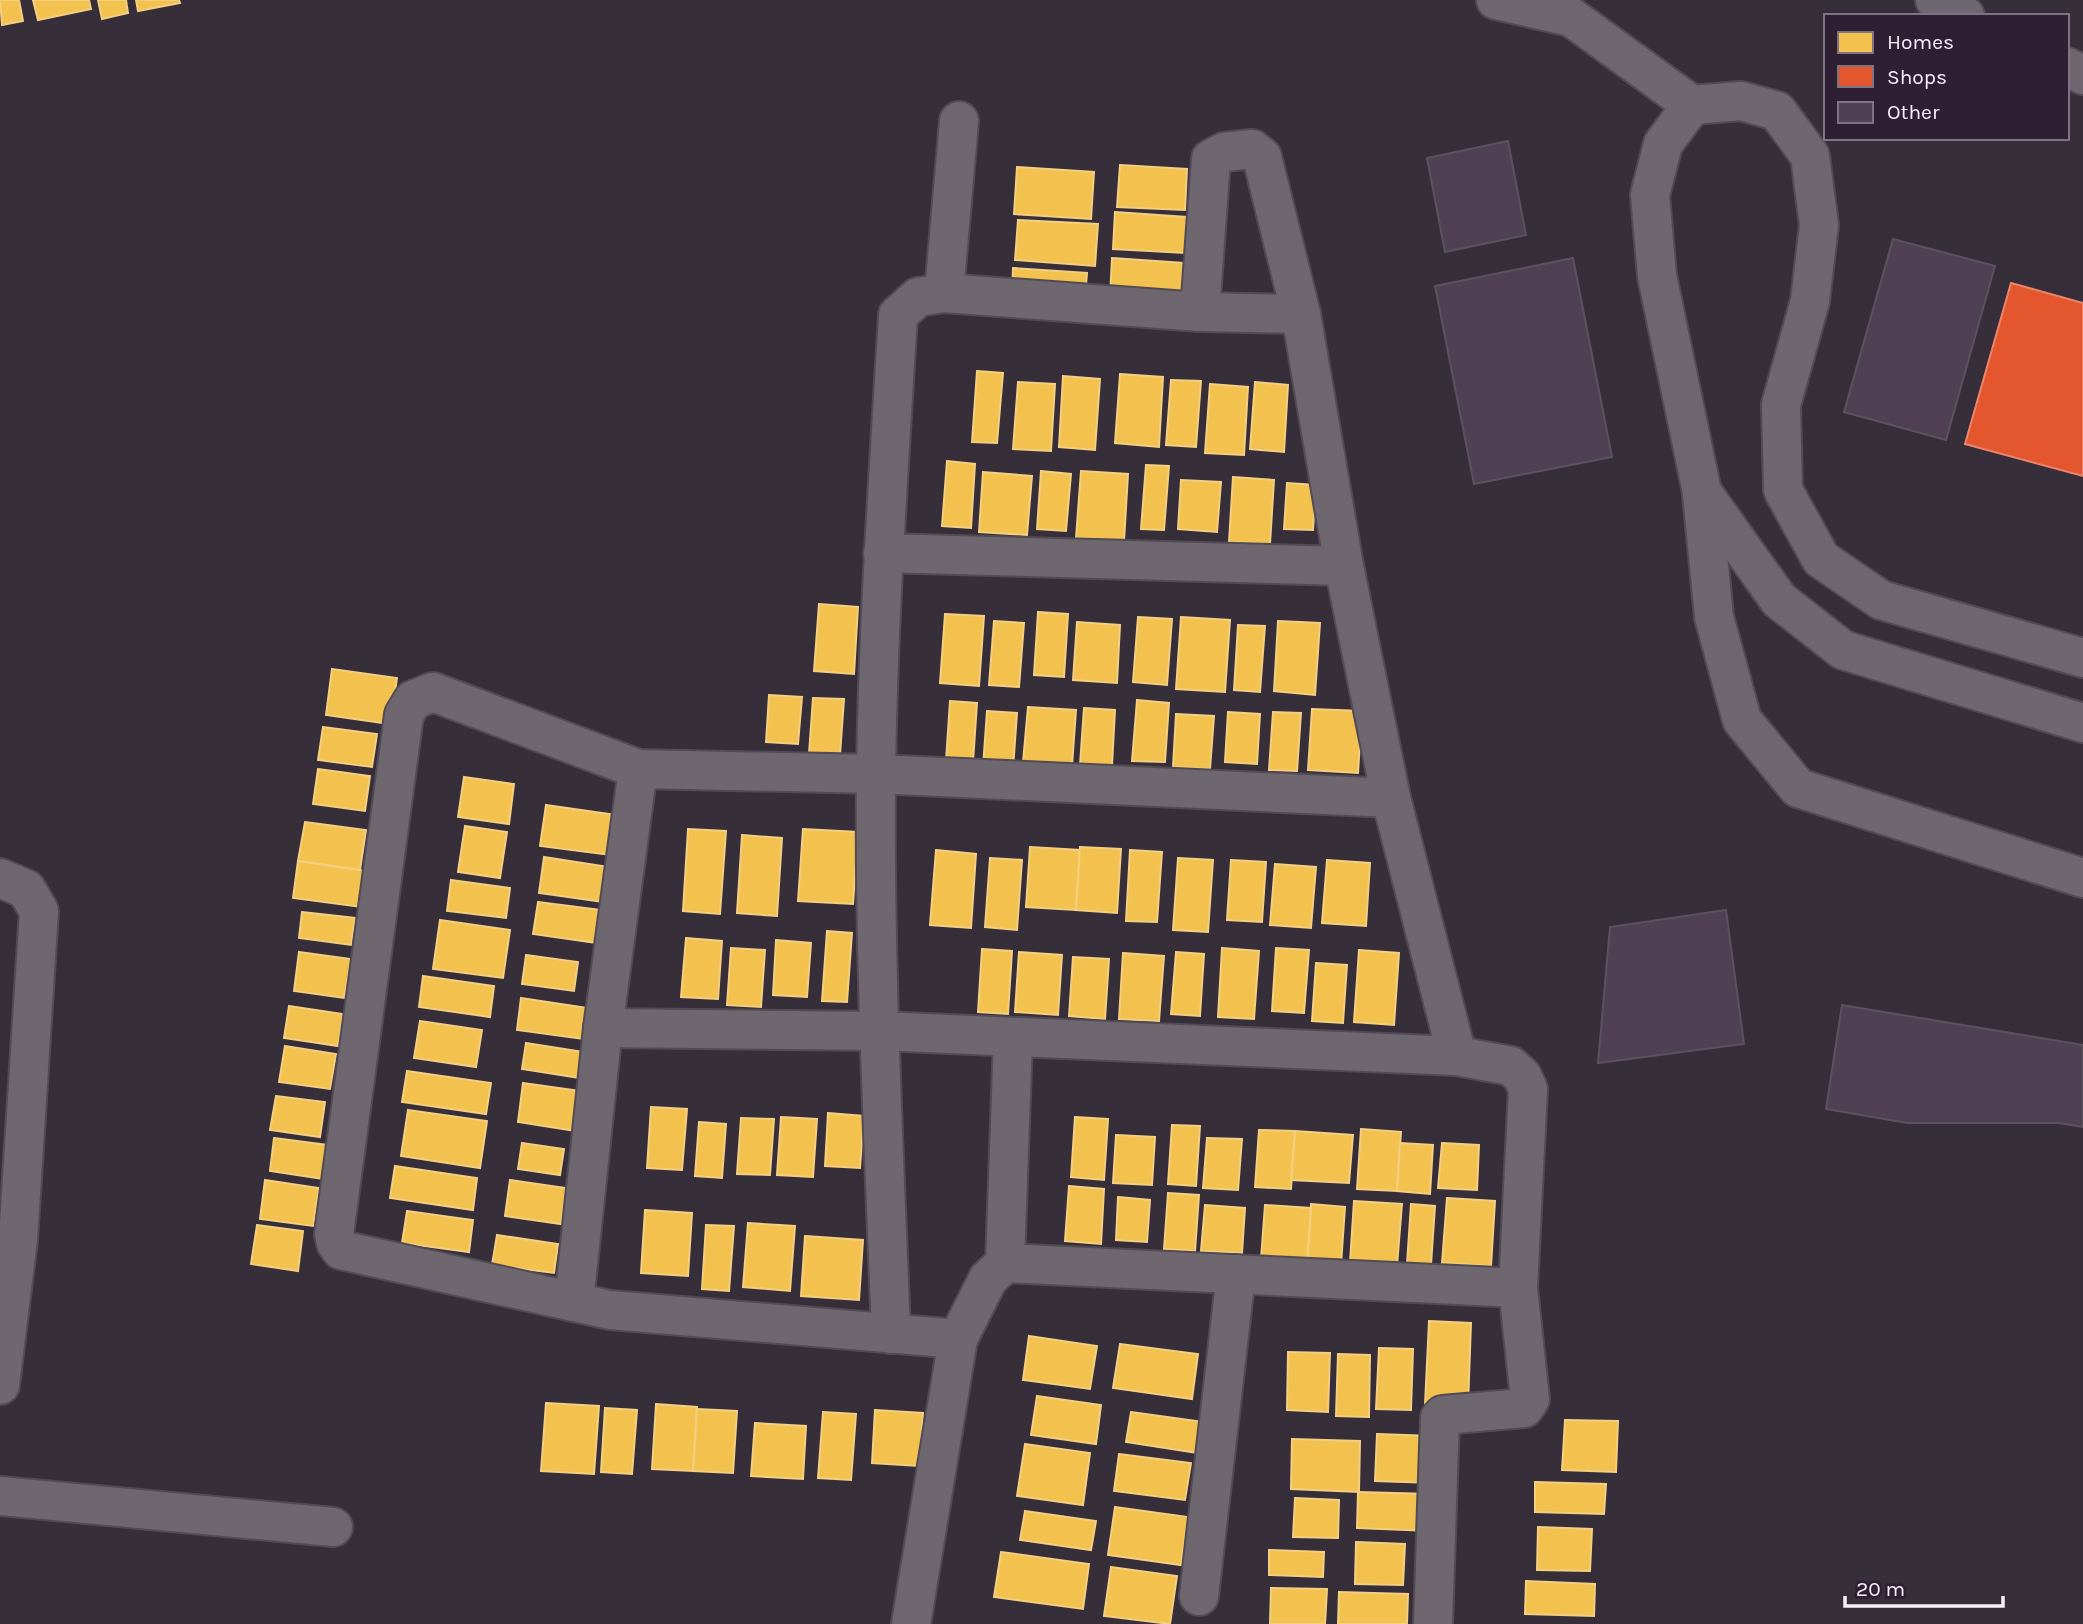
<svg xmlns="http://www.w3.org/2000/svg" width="2083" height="1624" font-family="Karla,sans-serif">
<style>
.homes{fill:#f2c14e;stroke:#f4cf82;stroke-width:2}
.shops{fill:#e4572e;stroke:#eb856c;stroke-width:2}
.building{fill:#4f4153;stroke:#5a535d;stroke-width:2}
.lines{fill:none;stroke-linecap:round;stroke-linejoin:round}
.minor-casing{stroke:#524a54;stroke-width:42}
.minor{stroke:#6e6770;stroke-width:38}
</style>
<rect width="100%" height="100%" fill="#362e39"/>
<g class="homes">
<path d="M 0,0 L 19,0 L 23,21 L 2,25 Z"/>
<path d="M 33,0 L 89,0 L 91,9 L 38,20 Z"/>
<path d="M 98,0 L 126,0 L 128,13 L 102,19 Z"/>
<path d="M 136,0 L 179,0 L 180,3 L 138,11 Z"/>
<path d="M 1120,165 L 1187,169 L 1185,210 L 1117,207 Z"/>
<path d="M 1017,167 L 1094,172 L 1091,219 L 1014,214 Z"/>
<path d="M 1115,212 L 1187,217 L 1185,253 L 1113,249 Z"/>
<path d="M 1018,220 L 1098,224 L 1095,266 L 1015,260 Z"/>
<path d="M 1112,258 L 1184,263 L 1182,300 L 1110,296 Z"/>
<path d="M 1013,268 L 1087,273 L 1085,298 L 1012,295 Z"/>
<path d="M 977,371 L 1003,373 L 997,443 L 972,442 Z"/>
<path d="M 1120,374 L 1163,377 L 1159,447 L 1115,443 Z"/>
<path d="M 1063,376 L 1100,379 L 1095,450 L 1059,447 Z"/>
<path d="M 1171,380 L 1201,381 L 1196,447 L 1166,445 Z"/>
<path d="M 1018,382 L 1055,384 L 1051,451 L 1013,449 Z"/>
<path d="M 1255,382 L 1288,385 L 1284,452 L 1250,449 Z"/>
<path d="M 1210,384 L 1248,387 L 1244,455 L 1205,453 Z"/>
<path d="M 947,461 L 975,464 L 971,528 L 942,526 Z"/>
<path d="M 1146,465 L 1169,466 L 1164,530 L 1141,529 Z"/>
<path d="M 1041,471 L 1071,474 L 1066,531 L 1037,529 Z"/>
<path d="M 1081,471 L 1128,474 L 1124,541 L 1076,538 Z"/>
<path d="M 983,472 L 1032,476 L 1027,535 L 979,532 Z"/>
<path d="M 1233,477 L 1274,480 L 1270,544 L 1229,542 Z"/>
<path d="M 1181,480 L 1221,482 L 1217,532 L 1178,529 Z"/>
<path d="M 1287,483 L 1316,485 L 1313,530 L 1284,529 Z"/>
<path d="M 819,604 L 858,607 L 854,674 L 814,671 Z"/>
<path d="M 1038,612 L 1068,614 L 1064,677 L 1034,675 Z"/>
<path d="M 945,614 L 984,616 L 979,686 L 940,683 Z"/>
<path d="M 1138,617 L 1172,619 L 1167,685 L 1133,682 Z"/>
<path d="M 1181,617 L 1230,620 L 1225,692 L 1176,689 Z"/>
<path d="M 994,621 L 1024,623 L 1019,687 L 989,685 Z"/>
<path d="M 1278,621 L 1320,623 L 1315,695 L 1274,691 Z"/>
<path d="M 1077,622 L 1120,625 L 1117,683 L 1073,680 Z"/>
<path d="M 1238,625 L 1265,626 L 1260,692 L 1234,690 Z"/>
<path d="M 332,669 L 397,678 L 390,724 L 326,715 Z"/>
<path d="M 769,695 L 802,697 L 798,744 L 766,742 Z"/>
<path d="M 813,698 L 844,699 L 840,755 L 809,754 Z"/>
<path d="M 1137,700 L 1169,703 L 1165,762 L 1132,761 Z"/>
<path d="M 950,701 L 977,703 L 973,762 L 946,761 Z"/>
<path d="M 1028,707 L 1076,710 L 1072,766 L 1023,762 Z"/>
<path d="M 1084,708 L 1115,710 L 1112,766 L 1080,765 Z"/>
<path d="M 1312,709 L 1362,711 L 1358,773 L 1308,770 Z"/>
<path d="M 987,711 L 1017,713 L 1013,769 L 983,767 Z"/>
<path d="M 1228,712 L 1260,714 L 1257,764 L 1225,762 Z"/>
<path d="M 1273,712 L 1301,713 L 1297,771 L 1269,770 Z"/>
<path d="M 1176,714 L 1214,716 L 1210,769 L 1173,767 Z"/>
<path d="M 323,727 L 377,734 L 372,767 L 318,760 Z"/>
<path d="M 318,769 L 370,776 L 365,811 L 313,804 Z"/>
<path d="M 464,777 L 514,784 L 509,824 L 458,817 Z"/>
<path d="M 546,805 L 624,816 L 618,856 L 540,846 Z"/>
<path d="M 305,822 L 366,830 L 360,870 L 298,861 Z"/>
<path d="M 465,826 L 507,832 L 500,878 L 458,872 Z"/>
<path d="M 688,829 L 726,831 L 720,914 L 683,911 Z"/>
<path d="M 803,829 L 858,832 L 853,904 L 798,901 Z"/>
<path d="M 742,835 L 782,838 L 777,916 L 737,913 Z"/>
<path d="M 1030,847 L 1080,850 L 1076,910 L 1026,907 Z"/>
<path d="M 1080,847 L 1121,849 L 1117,913 L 1076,910 Z"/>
<path d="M 936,850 L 976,854 L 971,928 L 930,925 Z"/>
<path d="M 1130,850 L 1162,852 L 1157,922 L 1126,921 Z"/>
<path d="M 544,857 L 622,869 L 618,904 L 539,893 Z"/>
<path d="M 990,858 L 1022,860 L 1017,930 L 985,927 Z"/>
<path d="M 1178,858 L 1213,860 L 1208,932 L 1173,930 Z"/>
<path d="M 1231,860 L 1266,862 L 1262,922 L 1227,920 Z"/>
<path d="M 1327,860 L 1370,863 L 1366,926 L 1322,923 Z"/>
<path d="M 298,861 L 366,871 L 361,907 L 293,898 Z"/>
<path d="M 1275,864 L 1316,867 L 1311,928 L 1270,925 Z"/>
<path d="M 451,880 L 510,888 L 506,918 L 447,911 Z"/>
<path d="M 538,902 L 602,910 L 597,943 L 533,934 Z"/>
<path d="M 302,912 L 355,918 L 351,945 L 299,938 Z"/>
<path d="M 440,920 L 510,930 L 503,978 L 433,969 Z"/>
<path d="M 827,931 L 852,933 L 847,1002 L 822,1001 Z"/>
<path d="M 686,938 L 722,941 L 718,999 L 681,997 Z"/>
<path d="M 776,940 L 811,943 L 807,997 L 773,995 Z"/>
<path d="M 731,948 L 765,950 L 761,1007 L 727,1005 Z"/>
<path d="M 1222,948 L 1259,951 L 1254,1019 L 1218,1017 Z"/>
<path d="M 1276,948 L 1309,950 L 1304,1013 L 1272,1011 Z"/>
<path d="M 982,949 L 1012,951 L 1008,1014 L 978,1012 Z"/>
<path d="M 1359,950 L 1399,953 L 1394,1025 L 1354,1022 Z"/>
<path d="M 299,952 L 351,959 L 344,998 L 294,991 Z"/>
<path d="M 1019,952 L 1062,955 L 1058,1015 L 1015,1012 Z"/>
<path d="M 1176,952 L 1204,954 L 1200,1016 L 1171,1014 Z"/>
<path d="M 1123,953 L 1164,956 L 1159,1021 L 1119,1019 Z"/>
<path d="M 526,955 L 578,962 L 574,991 L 522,984 Z"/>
<path d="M 1073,957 L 1109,959 L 1105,1019 L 1069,1016 Z"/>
<path d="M 1316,963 L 1347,965 L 1343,1023 L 1312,1021 Z"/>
<path d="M 423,976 L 494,986 L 490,1017 L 419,1007 Z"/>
<path d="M 521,998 L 588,1008 L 583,1039 L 517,1030 Z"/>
<path d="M 289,1006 L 343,1014 L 338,1046 L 284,1038 Z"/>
<path d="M 420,1021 L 482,1030 L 476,1067 L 414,1058 Z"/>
<path d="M 526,1043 L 584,1052 L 580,1078 L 522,1069 Z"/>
<path d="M 285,1046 L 336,1054 L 330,1089 L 279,1082 Z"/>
<path d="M 407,1071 L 491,1083 L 486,1114 L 402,1102 Z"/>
<path d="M 523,1083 L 581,1091 L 576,1131 L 518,1122 Z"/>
<path d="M 276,1096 L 325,1102 L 320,1137 L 270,1130 Z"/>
<path d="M 651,1107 L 687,1109 L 682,1170 L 647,1168 Z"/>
<path d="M 408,1110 L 487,1121 L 480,1168 L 401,1156 Z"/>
<path d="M 828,1113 L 864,1116 L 860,1168 L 825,1166 Z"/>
<path d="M 781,1117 L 817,1119 L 813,1177 L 777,1175 Z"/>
<path d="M 1075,1117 L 1108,1119 L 1104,1180 L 1071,1177 Z"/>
<path d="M 741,1118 L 774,1119 L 770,1175 L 737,1174 Z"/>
<path d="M 699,1122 L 726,1124 L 722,1178 L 695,1176 Z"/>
<path d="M 1172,1125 L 1200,1126 L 1196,1186 L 1168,1184 Z"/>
<path d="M 1361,1129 L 1401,1132 L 1397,1191 L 1357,1189 Z"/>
<path d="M 1259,1130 L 1295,1131 L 1291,1189 L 1255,1187 Z"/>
<path d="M 1295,1131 L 1353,1135 L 1349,1183 L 1291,1180 Z"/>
<path d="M 1116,1135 L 1155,1137 L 1152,1185 L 1113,1183 Z"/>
<path d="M 274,1138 L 329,1145 L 324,1179 L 270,1171 Z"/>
<path d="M 1207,1138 L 1242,1139 L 1238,1190 L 1203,1188 Z"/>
<path d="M 522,1143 L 564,1149 L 560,1175 L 518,1169 Z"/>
<path d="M 1400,1143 L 1433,1145 L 1430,1194 L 1397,1191 Z"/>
<path d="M 1442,1143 L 1479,1145 L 1477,1190 L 1438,1188 Z"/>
<path d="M 395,1166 L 477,1178 L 473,1210 L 390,1198 Z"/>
<path d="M 265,1180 L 319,1188 L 313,1226 L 260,1219 Z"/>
<path d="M 510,1180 L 566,1188 L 561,1224 L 505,1216 Z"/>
<path d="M 1069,1186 L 1104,1189 L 1101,1244 L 1065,1241 Z"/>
<path d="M 1168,1193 L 1199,1195 L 1195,1251 L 1164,1249 Z"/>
<path d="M 1118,1197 L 1150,1200 L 1147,1242 L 1116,1240 Z"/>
<path d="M 1447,1198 L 1495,1201 L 1491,1266 L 1442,1263 Z"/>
<path d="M 1354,1201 L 1402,1204 L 1397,1266 L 1350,1262 Z"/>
<path d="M 1311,1204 L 1345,1207 L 1341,1265 L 1307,1262 Z"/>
<path d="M 1411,1204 L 1435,1206 L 1431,1265 L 1407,1264 Z"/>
<path d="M 1205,1205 L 1245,1208 L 1242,1253 L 1201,1251 Z"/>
<path d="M 1265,1205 L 1311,1208 L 1307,1262 L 1261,1259 Z"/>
<path d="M 645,1210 L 692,1213 L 688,1276 L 641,1273 Z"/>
<path d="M 407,1211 L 473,1220 L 469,1252 L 402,1243 Z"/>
<path d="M 748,1223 L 795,1226 L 790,1291 L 743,1287 Z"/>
<path d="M 257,1225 L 303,1231 L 298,1271 L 251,1264 Z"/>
<path d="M 706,1225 L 734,1226 L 729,1291 L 702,1289 Z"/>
<path d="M 497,1235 L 558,1244 L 554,1273 L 492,1265 Z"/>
<path d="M 805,1236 L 863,1240 L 859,1300 L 801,1296 Z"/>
<path d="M 1429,1321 L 1471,1323 L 1468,1406 L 1425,1405 Z"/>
<path d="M 1029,1336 L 1097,1346 L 1090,1389 L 1023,1380 Z"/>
<path d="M 1120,1344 L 1198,1354 L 1192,1399 L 1113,1388 Z"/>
<path d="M 1379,1348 L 1413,1349 L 1411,1410 L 1376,1409 Z"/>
<path d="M 1288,1352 L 1330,1353 L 1328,1412 L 1287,1410 Z"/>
<path d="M 1338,1354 L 1370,1355 L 1369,1417 L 1336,1416 Z"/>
<path d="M 1037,1396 L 1101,1405 L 1096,1444 L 1031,1435 Z"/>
<path d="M 546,1403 L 599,1406 L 594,1474 L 541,1471 Z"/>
<path d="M 656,1404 L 697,1407 L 693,1471 L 652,1469 Z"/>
<path d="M 605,1408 L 637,1410 L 632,1474 L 601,1472 Z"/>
<path d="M 697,1409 L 737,1411 L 733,1473 L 693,1471 Z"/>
<path d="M 875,1410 L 923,1413 L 919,1466 L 872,1463 Z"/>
<path d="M 823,1412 L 856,1414 L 851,1480 L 818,1478 Z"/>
<path d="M 1131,1412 L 1204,1422 L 1198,1453 L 1126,1442 Z"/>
<path d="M 1565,1420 L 1618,1421 L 1616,1472 L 1562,1470 Z"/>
<path d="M 755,1423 L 806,1426 L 803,1479 L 751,1476 Z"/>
<path d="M 1377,1434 L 1433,1436 L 1432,1483 L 1375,1481 Z"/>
<path d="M 1292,1439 L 1360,1441 L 1359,1492 L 1291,1489 Z"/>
<path d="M 1025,1444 L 1090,1453 L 1083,1505 L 1017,1496 Z"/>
<path d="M 1119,1454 L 1191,1463 L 1185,1500 L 1114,1491 Z"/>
<path d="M 1535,1482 L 1606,1484 L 1604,1514 L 1535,1512 Z"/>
<path d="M 1358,1492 L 1431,1494 L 1430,1531 L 1357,1528 Z"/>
<path d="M 1295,1498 L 1339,1500 L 1338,1538 L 1293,1537 Z"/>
<path d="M 1115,1507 L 1188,1517 L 1181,1565 L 1108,1555 Z"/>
<path d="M 1025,1511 L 1096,1521 L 1091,1550 L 1020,1540 Z"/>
<path d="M 1538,1527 L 1592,1529 L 1590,1571 L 1537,1570 Z"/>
<path d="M 1356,1542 L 1405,1544 L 1403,1585 L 1355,1584 Z"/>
<path d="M 1269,1550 L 1324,1552 L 1323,1577 L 1269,1575 Z"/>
<path d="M 1001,1552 L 1089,1564 L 1083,1609 L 994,1597 Z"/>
<path d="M 1111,1567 L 1177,1576 L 1170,1624 L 1104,1616 Z"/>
<path d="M 1526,1581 L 1595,1584 L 1594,1616 L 1525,1614 Z"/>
<path d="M 1271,1588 L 1327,1589 L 1325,1624 L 1270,1624 Z"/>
<path d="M 1339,1592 L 1408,1594 L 1407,1624 L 1338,1624 Z"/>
</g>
<path class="shops" d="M 2011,283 L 2083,303 L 2083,476 L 1965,444 Z"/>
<g class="building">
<path d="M 1508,141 L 1526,235 L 1445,252 L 1427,158 Z"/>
<path d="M 1893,239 L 1995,266 L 1946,440 L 1844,412 Z"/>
<path d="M 1573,258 L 1612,457 L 1474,484 L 1435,286 Z"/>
<path d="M 1726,910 L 1744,1044 L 1598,1063 L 1610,927 Z"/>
<path d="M 1842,1005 L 2083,1045 L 2083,1127 L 2058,1123 L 1907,1123 L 1826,1109 Z"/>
</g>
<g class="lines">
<g class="minor-casing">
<g id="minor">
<path d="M 1496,0 L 1571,17 L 1692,105"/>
<path d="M 1935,0 L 1965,16"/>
<path d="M 2067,67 L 2083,75"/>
<path d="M 944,293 L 959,121"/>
<path d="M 1200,312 L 1211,159 L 1224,152 L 1252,149 L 1262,157 L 1301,314 L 1344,566 L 1391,798 L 1457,1056"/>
<path d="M 1702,494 L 1714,617 L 1742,720 L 1798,788 L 2083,878"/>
<path d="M 883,553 L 1344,566"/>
<path d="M 2083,658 L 1881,600 L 1821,559 L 1783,490 L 1781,405 L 1810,301 L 1819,225 L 1810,156 L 1777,111 L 1741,101 L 1692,105 L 1663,144 L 1650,195 L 1657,276 L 1702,492 L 1779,600 L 1843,650 L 2083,723"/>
<path d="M 0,878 L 26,889 L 39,911 L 18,1240 L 0,1385"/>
<path d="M 603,1028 L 880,1031 L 1457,1056 L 1511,1066 L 1522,1076 L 1528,1089 L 1518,1288 L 1530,1399 L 1524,1408 L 1443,1415 L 1440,1418 L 1433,1624"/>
<path d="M 1005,1263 L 1013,1038"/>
<path d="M 574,1302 L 603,1028 L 638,769"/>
<path d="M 891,1334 C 884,1147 874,961 876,774 C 878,621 889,468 898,315 L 918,297 L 944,293 L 1200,312 L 1301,314"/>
<path d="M 958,1339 L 610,1310 L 341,1250 L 336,1243 L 334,1234 L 404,715 L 413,700 L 433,692 L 638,769 L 876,774 L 1391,798"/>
<path d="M 0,1496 L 333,1527"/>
<path d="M 1199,1596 L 1236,1274"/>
<path d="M 911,1624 L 958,1339 L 988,1279 L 1005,1263 L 1518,1288"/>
</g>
</g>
<use href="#minor" class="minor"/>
</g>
<rect x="1824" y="14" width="245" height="126" fill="#2e1f32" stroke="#807383" stroke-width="2"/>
<rect x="1838" y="32" width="35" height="21" fill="#f2c14e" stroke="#807383" stroke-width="2"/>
<text x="1887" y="49" font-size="21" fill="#faf0fd">Homes</text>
<rect x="1838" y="66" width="35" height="21" fill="#e4572e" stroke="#807383" stroke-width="2"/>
<text x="1887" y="84" font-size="21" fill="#faf0fd">Shops</text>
<rect x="1838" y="102" width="35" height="21" fill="#4f4153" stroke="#807383" stroke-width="2"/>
<text x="1887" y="119" font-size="21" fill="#faf0fd">Other</text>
<path d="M1845 1596v10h158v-10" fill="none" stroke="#faf0fd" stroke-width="3.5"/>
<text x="1856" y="1596" font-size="21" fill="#faf0fd" stroke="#2e1f32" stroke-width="5" paint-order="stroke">20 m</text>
</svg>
